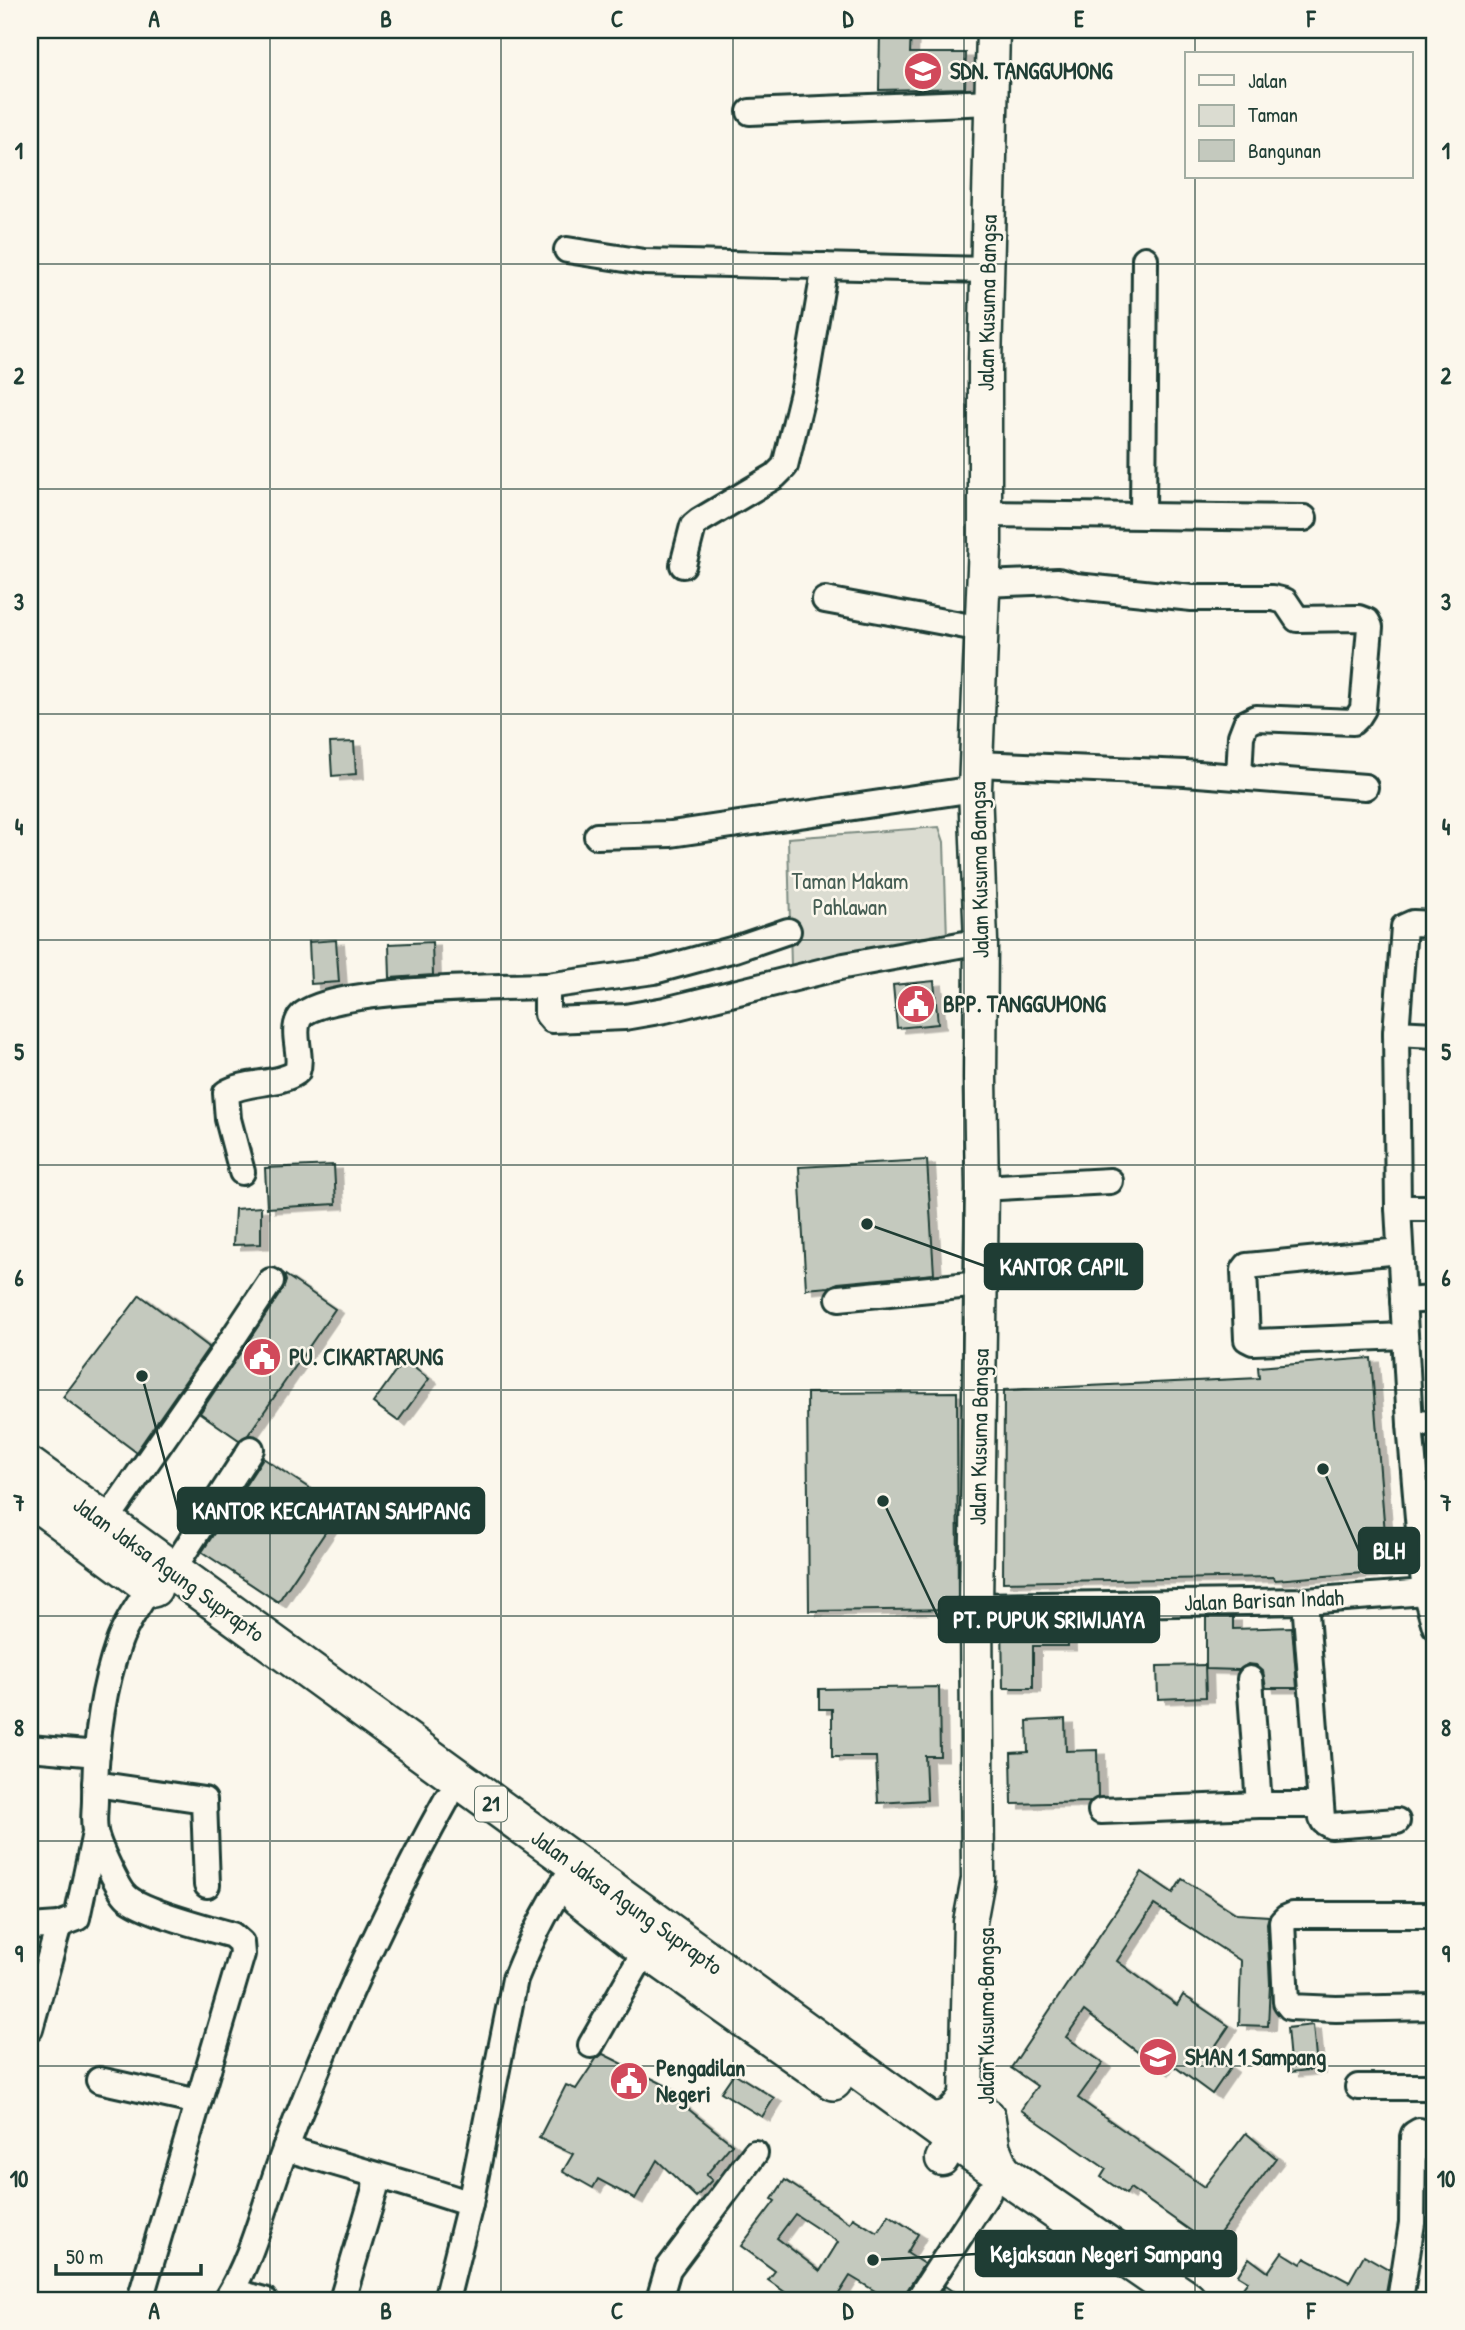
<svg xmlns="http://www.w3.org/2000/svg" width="1465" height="2330" font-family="'Patrick Hand',sans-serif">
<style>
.green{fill:#dbdcd1;stroke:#7d8c82;stroke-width:2}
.building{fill:#c4c9be;stroke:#1f3d34;stroke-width:2;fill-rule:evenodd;filter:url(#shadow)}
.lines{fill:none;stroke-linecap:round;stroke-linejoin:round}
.minor-casing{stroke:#1f3d34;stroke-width:30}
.major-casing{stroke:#1f3d34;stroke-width:37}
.highway-casing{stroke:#1f3d34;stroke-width:42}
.minor{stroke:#fbf7ec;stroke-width:24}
.major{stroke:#fbf7ec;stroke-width:32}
.highway{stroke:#fbf7ec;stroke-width:37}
.grid{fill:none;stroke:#1f3d34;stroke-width:2;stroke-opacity:0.55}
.labels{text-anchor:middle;stroke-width:5;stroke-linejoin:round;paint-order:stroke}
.shield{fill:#fbf7ec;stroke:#61756b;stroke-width:2}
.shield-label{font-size:21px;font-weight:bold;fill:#1f3d34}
.poi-label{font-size:23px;font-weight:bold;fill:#1f3d34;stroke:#fbf7ec;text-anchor:start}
.street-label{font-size:23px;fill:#1f3d34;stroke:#fbf7ec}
.park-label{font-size:23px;fill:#455d53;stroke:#fbf7ec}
.leader{fill:none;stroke:#1f3d34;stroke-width:2.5}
.callout-dot{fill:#1f3d34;stroke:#fbf7ec;stroke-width:2.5}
.callout{fill:#1f3d34;stroke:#1f3d34;stroke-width:2.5}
.callout-label{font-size:24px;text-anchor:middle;font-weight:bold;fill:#fff}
.neatline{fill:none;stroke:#1f3d34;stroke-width:2.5}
.grid-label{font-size:23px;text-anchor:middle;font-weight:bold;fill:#1f3d34}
</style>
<defs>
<filter id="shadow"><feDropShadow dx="8" dy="4.5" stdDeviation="0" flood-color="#0004"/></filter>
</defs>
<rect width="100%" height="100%" fill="#fbf7ec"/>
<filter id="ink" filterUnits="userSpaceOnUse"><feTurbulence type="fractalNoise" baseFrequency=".0143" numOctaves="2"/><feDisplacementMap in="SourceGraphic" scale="14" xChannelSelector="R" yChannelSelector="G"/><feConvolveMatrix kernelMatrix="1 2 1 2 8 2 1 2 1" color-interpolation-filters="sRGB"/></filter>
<g filter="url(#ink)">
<path class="green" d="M 939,827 L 944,842 L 947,939 L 791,967 L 788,838 Z"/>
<g class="building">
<path d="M 880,30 L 911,30 L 910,53 L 966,53 L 965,88 L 879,90 Z"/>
<path d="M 354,742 L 356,774 L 332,776 L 330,743 Z"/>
<path d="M 336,940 L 339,982 L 311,984 L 309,942 Z"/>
<path d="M 432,942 L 433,975 L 390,978 L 389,944 Z"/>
<path d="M 934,981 L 938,1024 L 897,1028 L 893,985 Z"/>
<path d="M 927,1160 L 934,1274 L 838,1283 L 829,1287 L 806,1289 L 799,1167 Z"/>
<path d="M 334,1165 L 336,1204 L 267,1208 L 265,1168 Z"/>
<path d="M 261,1207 L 261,1244 L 233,1245 L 235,1209 Z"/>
<path d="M 284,1274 L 335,1309 L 248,1435 L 239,1440 L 200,1413 L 283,1289 L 286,1281 Z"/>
<path d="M 140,1295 L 209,1347 L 136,1452 L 63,1397 Z"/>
<path d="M 1371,1358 L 1388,1571 L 1275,1580 L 1274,1577 L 1003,1582 L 1004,1390 L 1259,1378 L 1258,1367 Z"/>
<path d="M 404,1360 L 429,1379 L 398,1421 L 373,1403 Z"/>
<path d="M 957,1392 L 958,1609 L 809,1611 L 807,1393 Z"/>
<path d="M 1426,1438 L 1435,1438 L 1435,1486 L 1430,1486 Z"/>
<path d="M 263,1458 L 341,1509 L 278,1602 L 202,1552 Z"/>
<path d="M 1206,1617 L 1233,1617 L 1233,1629 L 1292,1627 L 1297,1688 L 1266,1688 L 1263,1671 L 1256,1665 L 1248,1664 L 1239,1670 L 1206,1669 Z"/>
<path d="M 1067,1619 L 1068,1646 L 1033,1646 L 1033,1688 L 1003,1688 L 1002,1620 Z"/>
<path d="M 1205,1665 L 1206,1697 L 1158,1699 L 1157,1666 Z"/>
<path d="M 939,1687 L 940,1756 L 925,1756 L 927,1800 L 878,1803 L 876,1757 L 832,1757 L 832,1709 L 819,1709 L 819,1689 Z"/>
<path d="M 1065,1719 L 1066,1751 L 1097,1750 L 1098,1797 L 1090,1802 L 1012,1804 L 1011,1753 L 1028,1752 L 1027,1721 Z"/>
<path d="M 1142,1872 L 1173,1893 L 1182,1879 L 1237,1914 L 1269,1916 L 1267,1923 L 1270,1984 L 1268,2026 L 1239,2025 L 1241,1961 L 1154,1905 L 1117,1961 L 1177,2005 L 1183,1995 L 1229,2026 L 1210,2054 L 1230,2068 L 1212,2094 L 1167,2061 L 1161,2070 L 1084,2011 L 1066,2037 L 1103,2063 L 1078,2098 L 1204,2187 L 1246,2133 L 1276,2158 L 1211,2245 L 1130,2188 L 1126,2194 L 1101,2177 L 1106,2169 L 1021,2110 L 1037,2086 L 1011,2068 Z"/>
<path d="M 1313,2025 L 1317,2069 L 1291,2072 L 1287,2028 Z"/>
<path d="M 603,2054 L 671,2088 L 667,2095 L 682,2104 L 732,2144 L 706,2175 L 712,2180 L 696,2197 L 657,2160 L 635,2199 L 598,2179 L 593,2188 L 563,2171 L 573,2154 L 539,2138 L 566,2085 L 576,2089 L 596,2059 Z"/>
<path d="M 734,2073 L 774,2098 L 762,2117 L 721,2092 Z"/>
<path d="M 785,2180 L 850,2223 L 853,2218 L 877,2233 L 889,2215 L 918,2234 L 907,2253 L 924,2264 L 906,2292 L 903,2300 L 890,2300 L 850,2276 L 835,2300 L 796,2300 L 768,2280 L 775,2271 L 741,2246 L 775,2201 L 772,2199 ZM 795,2214 L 838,2242 L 820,2271 L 777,2238 Z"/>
<path d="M 1282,2252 L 1301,2264 L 1305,2258 L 1349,2282 L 1364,2255 L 1390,2270 L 1385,2298 L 1384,2300 L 1256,2300 L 1241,2291 L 1248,2281 L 1238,2275 L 1249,2258 L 1268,2272 Z"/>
<path d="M 945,2286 L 965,2300 L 936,2300 Z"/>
</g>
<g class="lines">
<g class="minor-casing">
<g id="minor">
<path d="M 750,112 L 991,102"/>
<path d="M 567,250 L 644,262 L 987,270"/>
<path d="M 984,514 L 1304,518"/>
<path d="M 1143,515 L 1145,259"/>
<path d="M 683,565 L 693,526 L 699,521 L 775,476 L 785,466 L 805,384 L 825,266"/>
<path d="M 984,584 L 1058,581 L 1076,586 L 1192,598 L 1273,598 L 1285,601 L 1297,619 L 1359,618 L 1367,621 L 1370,627 L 1363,709 L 1358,717 L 1353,722 L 1256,718 L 1246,723 L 1241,736 L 1239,777"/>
<path d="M 825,600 L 982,629"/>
<path d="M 977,764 L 1185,773 L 1365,787"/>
<path d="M 597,836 L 671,834 L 975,789"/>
<path d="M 1435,924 L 1413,923 L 1404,927 L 1396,1033 L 1398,1208 L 1410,1424 L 1422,1565 L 1425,1592 L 1435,1626"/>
<path d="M 547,986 L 654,971 L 735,949 L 788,931"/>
<path d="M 1396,1033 L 1435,1035"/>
<path d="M 242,1172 L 228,1119 L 226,1093 C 247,1080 277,1086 297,1072 C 303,1055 291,1034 299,1019 C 313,988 509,987 547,986 L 547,1014 L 552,1020 L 625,1017 L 665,1010 L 844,966 L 981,941"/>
<path d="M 982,1188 L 1110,1181"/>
<path d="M 1398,1208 L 1435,1208"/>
<path d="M 1400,1251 L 1247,1266 L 1244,1270 L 1247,1339 L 1253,1342 L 1405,1336"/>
<path d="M 839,1298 L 980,1284"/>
<path d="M 1403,1301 L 1435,1299"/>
<path d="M 1410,1424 L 1435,1423"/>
<path d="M 106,1521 L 221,1356 L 271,1281"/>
<path d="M 171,1572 L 251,1449"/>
<path d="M 1305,1601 L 1322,1818 L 1324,1822 L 1331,1826 L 1397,1821"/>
<path d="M 976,1606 L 1305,1601 L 1425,1592"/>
<path d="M 1250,1679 L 1259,1805 L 1320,1805"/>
<path d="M 30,1748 L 97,1754"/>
<path d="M 95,1784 L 204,1800 L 207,1885"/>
<path d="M 1101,1811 L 1259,1805"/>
<path d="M 1435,1915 L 1293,1915 L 1286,1918 L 1282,1922 L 1286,2002 L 1290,2007 L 1336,2009 L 1435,2007"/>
<path d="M 30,1927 L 59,1925 L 77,1918 L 95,1833"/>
<path d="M 30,2029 L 59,1925"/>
<path d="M 591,2045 L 646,1949"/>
<path d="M 99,2080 L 198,2102"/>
<path d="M 1358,2087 L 1435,2087"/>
<path d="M 285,2148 C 347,2167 409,2183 470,2204"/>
<path d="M 232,2291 L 264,2300"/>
<path d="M 140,2300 L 242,1954 L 241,1943 L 232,1935 C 208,1928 144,1912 127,1897 C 118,1889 97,1844 95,1831 C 93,1821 95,1810 95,1799 C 95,1748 102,1691 119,1642 C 126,1622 139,1605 150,1587"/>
<path d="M 226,2300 C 255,2254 266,2197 286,2147 C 332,2028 385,1910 447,1799"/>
<path d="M 342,2300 L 375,2189 L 376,2176"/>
<path d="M 446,2300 L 470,2204 L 515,1979 C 531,1939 550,1900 576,1865"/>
<path d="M 659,2300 L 668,2269 L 755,2153"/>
<path d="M 918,2300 L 988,2193"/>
<path d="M 1400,2300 L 1412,2223 L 1413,2137 L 1414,2134 L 1419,2131 L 1435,2134"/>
</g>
</g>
<g class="major-casing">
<path id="major" d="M 942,2159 L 960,2126 L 966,2100 L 970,1922 L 978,1879 L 976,1606 L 982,1188 L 980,1079 L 981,941 L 975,789 L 985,544 L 985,366 L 993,30"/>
</g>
<g class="highway-casing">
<g id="highway">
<path d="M 30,1467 L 969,2150 L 1187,2300"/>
<path d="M 31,1498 L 153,1588"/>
<path d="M 580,1897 L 646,1949 L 833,2081"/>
<path d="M 986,2117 L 991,2148 L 1001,2172"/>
<path d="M 930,2121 C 949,2122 956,2115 966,2100"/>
</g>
</g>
<use href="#minor" class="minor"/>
<use href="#major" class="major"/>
<use href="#highway" class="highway"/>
</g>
</g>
<path class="grid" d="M 270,30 L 270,2300M 501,30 L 501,2300M 733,30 L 733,2300M 964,30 L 964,2300M 1195,30 L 1195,54M 1195,177 L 1195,2300M 30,264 L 1435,264M 30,489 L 1435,489M 30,714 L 1435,714M 30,940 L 1435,940M 30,1165 L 1435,1165M 30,1390 L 1435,1390M 30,1616 L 1435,1616M 30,1841 L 1435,1841M 30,2066 L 1435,2066"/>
<defs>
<g id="school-disc" transform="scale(2.0125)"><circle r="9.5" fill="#d1495b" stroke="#fbf7ec"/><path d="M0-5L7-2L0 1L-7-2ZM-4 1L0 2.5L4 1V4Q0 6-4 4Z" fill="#fff"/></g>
<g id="civic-disc" transform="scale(2.0125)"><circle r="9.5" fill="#d1495b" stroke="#fbf7ec"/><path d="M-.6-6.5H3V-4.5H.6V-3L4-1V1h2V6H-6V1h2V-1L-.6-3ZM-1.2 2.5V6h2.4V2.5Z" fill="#fff"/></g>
</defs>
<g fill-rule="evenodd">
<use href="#school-disc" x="923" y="71"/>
<use href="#civic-disc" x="916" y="1004"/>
<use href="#civic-disc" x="262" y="1357"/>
<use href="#school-disc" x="1158" y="2057"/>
<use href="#civic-disc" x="629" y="2081"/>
</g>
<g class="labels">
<rect class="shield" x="475" y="1786.5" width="32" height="35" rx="5"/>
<g class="shield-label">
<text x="491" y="1811">21</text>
</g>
<g class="poi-label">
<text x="950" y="79">SDN. TANGGUMONG</text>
<text x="943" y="1012">BPP. TANGGUMONG</text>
<text x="289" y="1365">PU. CIKARTARUNG</text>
<text x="1185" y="2065">SMAN 1 Sampang</text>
<text x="656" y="2076">Pengadilan<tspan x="656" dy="26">Negeri</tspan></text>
</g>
<g class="street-label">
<text transform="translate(987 303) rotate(-89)" y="8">Jalan Kusuma Bangsa</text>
<text transform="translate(979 870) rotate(-91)" y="8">Jalan Kusuma Bangsa</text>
<text transform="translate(979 1437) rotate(-89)" y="8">Jalan Kusuma Bangsa</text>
<text transform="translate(169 1569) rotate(36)" y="8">Jalan Jaksa Agung Suprapto</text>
<text transform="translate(1264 1600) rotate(-2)" y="8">Jalan Barisan Indah</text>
<text transform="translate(627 1902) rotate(36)" y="8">Jalan Jaksa Agung Suprapto</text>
<text transform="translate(986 2016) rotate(-90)" y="8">Jalan Kusuma Bangsa</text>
</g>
<g class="park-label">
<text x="850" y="889">Taman Makam<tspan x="850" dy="26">Pahlawan</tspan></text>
</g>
</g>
<path class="leader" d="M867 1224L985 1266M142 1376L178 1510M1323 1469L1359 1551M883 1501L939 1619M873 2260L976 2254"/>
<g class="callout-dot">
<circle cx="867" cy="1224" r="7"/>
<circle cx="142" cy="1376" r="7"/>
<circle cx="1323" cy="1469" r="7"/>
<circle cx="883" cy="1501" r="7"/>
<circle cx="873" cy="2260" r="7"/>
</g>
<g class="callout">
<rect x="985" y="1244" width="157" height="45" rx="7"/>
<rect x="178" y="1488" width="306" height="45" rx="7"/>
<rect x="1359" y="1528" width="60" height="45" rx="7"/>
<rect x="939" y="1597" width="220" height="45" rx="7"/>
<rect x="976" y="2231" width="260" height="45" rx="7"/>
</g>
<g class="callout-label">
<text x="1064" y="1275">KANTOR CAPIL</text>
<text x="331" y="1519">KANTOR KECAMATAN SAMPANG</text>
<text x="1389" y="1559">BLH</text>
<text x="1049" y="1628">PT. PUPUK SRIWIJAYA</text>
<text x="1106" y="2262">Kejaksaan Negeri Sampang</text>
</g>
<rect width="1465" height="2330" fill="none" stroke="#fbf7ec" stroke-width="77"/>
<rect x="1185" y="52" width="228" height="126" fill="#fbf7ec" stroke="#a3ada2" stroke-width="2"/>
<rect x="1199" y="75" width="35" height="10" fill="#fbf7ec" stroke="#a3ada2" stroke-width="2"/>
<text x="1248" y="88" font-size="21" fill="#1f3d34">Jalan</text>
<rect x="1199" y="105" width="35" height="21" fill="#dbdcd1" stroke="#a3ada2" stroke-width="2"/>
<text x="1248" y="122" font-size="21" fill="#1f3d34">Taman</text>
<rect x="1199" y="140" width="35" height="21" fill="#c4c9be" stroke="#a3ada2" stroke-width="2"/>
<text x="1248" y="158" font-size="21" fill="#1f3d34">Bangunan</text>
<path d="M56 2264v10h145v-10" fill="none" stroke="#1f3d34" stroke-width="3.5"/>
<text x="66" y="2264" font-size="21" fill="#1f3d34" stroke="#fbf7ec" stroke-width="5" paint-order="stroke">50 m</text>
<rect x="38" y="38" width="1388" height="2254" class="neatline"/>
<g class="grid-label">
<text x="154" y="27">A</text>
<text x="386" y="27">B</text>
<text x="617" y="27">C</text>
<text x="848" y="27">D</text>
<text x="1079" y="27">E</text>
<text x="1311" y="27">F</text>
<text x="19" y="159">1</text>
<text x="1446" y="159">1</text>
<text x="19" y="384">2</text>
<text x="1446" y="384">2</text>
<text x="19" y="610">3</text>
<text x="1446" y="610">3</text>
<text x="19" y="835">4</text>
<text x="1446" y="835">4</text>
<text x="19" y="1060">5</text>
<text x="1446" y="1060">5</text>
<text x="19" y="1286">6</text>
<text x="1446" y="1286">6</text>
<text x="19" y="1511">7</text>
<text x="1446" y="1511">7</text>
<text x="19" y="1736">8</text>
<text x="1446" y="1736">8</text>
<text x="19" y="1962">9</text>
<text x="1446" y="1962">9</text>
<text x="19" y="2187">10</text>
<text x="1446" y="2187">10</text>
<text x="154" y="2319">A</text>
<text x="386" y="2319">B</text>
<text x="617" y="2319">C</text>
<text x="848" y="2319">D</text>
<text x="1079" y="2319">E</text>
<text x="1311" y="2319">F</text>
</g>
</svg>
